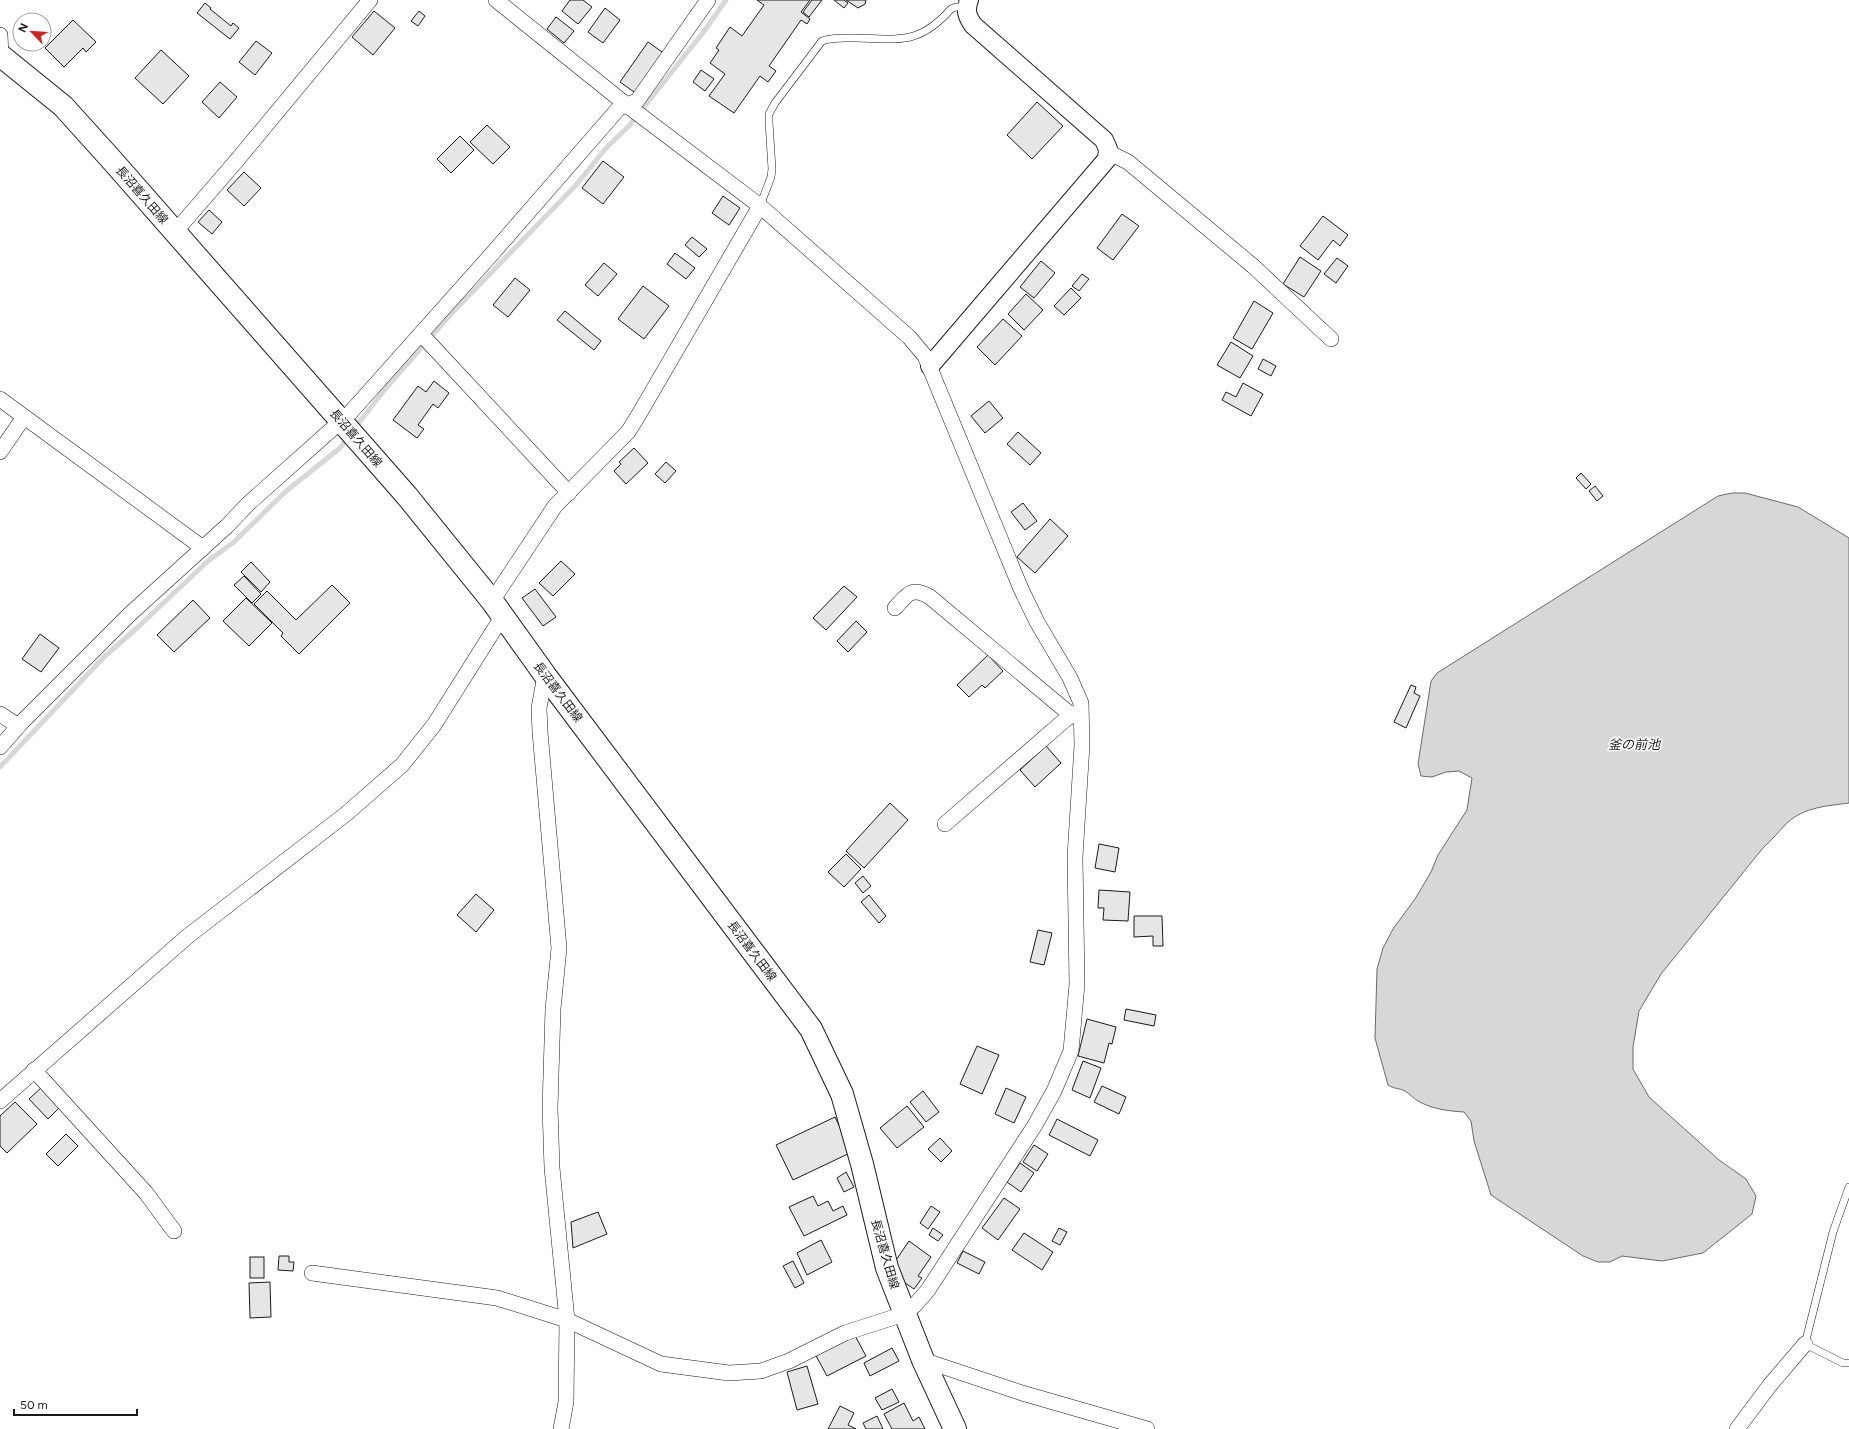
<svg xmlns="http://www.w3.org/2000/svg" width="1849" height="1429" font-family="Figtree,'Noto Sans JP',sans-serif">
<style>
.water{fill:#d7d7d7;stroke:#6a6a6a}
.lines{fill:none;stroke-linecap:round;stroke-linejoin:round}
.stream{stroke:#d7d7d7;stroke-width:5}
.building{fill:#e6e6e6;stroke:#1a1a1a}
.service-casing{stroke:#1a1a1a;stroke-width:8}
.minor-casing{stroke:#1a1a1a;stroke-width:16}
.tertiary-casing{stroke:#1a1a1a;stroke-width:20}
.primary-casing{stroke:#1a1a1a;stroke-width:24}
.service{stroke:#fff;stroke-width:7}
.minor{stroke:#fff;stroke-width:15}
.tertiary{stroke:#fff;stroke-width:18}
.primary{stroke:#fff;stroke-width:22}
.labels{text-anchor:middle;stroke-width:3;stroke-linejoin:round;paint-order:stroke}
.street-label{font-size:12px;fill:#1a1a1a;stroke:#fff}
.water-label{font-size:13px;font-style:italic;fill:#1a1a1a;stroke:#fff}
</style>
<rect width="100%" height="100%" fill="#fff"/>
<path class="water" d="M 1732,493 L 1745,493 L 1798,507 L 1849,538 L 1849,803 C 1827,806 1804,807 1787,823 C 1779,831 1772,840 1763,848 L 1661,974 L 1639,1011 L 1633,1047 L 1633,1069 L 1649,1097 L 1719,1160 L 1746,1179 L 1756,1196 L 1752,1214 L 1703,1253 L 1662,1261 L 1622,1256 L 1610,1262 L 1598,1262 L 1583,1256 L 1491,1195 L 1474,1141 L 1471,1121 L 1464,1112 C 1448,1111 1432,1109 1418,1101 C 1413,1098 1410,1094 1405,1091 C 1399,1088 1394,1089 1388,1085 L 1375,1038 L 1377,969 L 1383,948 L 1393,929 L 1415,899 L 1431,872 L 1438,855 L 1467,810 L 1472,778 L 1459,771 L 1446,772 L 1432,777 L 1421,776 L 1418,764 L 1431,681 L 1437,673 L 1718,496 Z"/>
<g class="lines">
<g class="stream">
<path d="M 354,429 L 386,388 L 451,314 L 576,185 L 607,147 L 629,126 L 705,30 L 726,0"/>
<path d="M 0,767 L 105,656 L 137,628 L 208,561 L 234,542 L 285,492 L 340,448 L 348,437"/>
</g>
</g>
<g class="building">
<path d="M 570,0 L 583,0 L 592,7 L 578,24 L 562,11 Z"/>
<path d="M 757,0 L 810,0 L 801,12 L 810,19 L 807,24 L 801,20 L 769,66 L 776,71 L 768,82 L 760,76 L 734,113 L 709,96 L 725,74 L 710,63 L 719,50 L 716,48 L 730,27 L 742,36 L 764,5 Z"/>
<path d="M 812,0 L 822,0 L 809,17 L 803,12 Z"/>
<path d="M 834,0 L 844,0 L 848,3 L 844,8 Z"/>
<path d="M 846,0 L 866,0 L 865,4 L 858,8 Z"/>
<path d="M 205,3 L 211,8 L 210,9 L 231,26 L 233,23 L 239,28 L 230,39 L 197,13 Z"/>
<path d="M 605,8 L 620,20 L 603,43 L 588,32 Z"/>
<path d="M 374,11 L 395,28 L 373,55 L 352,37 Z"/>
<path d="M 419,11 L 425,16 L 418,26 L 411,21 Z"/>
<path d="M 556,17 L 574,31 L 564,43 L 547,29 Z"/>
<path d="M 73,20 L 96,42 L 86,52 L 83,48 L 64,67 L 45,48 Z"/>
<path d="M 256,41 L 272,53 L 255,75 L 239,62 Z"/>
<path d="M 648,42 L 665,54 L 637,94 L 620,82 Z"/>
<path d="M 161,50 L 189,76 L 163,104 L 135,78 Z"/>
<path d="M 701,70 L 714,79 L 705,91 L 693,82 Z"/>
<path d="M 220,82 L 237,97 L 219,118 L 202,102 Z"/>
<path d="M 1037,102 L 1063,126 L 1032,159 L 1007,135 Z"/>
<path d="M 487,125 L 510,147 L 493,164 L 470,142 Z"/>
<path d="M 460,136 L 474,150 L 451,173 L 437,159 Z"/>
<path d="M 603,161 L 624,177 L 603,204 L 582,188 Z"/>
<path d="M 244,172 L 261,188 L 244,206 L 227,190 Z"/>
<path d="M 723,196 L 740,208 L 729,225 L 712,213 Z"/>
<path d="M 209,210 L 222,222 L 212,234 L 198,222 Z"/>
<path d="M 1122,214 L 1139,226 L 1113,260 L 1097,248 Z"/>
<path d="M 1323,216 L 1348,235 L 1340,246 L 1333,240 L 1318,260 L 1300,246 Z"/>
<path d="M 692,237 L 707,249 L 699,257 L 685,245 Z"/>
<path d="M 675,253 L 695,268 L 686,279 L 667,264 Z"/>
<path d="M 1300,257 L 1321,271 L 1304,297 L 1283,284 Z"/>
<path d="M 1337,258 L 1348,266 L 1336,283 L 1324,274 Z"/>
<path d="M 1041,261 L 1055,273 L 1034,298 L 1020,287 Z"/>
<path d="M 604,263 L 617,274 L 598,296 L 585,285 Z"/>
<path d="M 1082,274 L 1089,279 L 1079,291 L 1072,286 Z"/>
<path d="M 515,278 L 530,290 L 508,317 L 493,305 Z"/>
<path d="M 643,286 L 669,306 L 644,339 L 618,319 Z"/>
<path d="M 1071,288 L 1081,298 L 1064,315 L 1054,306 Z"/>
<path d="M 1026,294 L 1043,310 L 1024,330 L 1008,314 Z"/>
<path d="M 1254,301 L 1273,313 L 1252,349 L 1233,338 Z"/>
<path d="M 565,311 L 601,341 L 594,350 L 557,320 Z"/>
<path d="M 1003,319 L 1022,336 L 995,365 L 977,347 Z"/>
<path d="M 1231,342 L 1253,356 L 1240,378 L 1217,365 Z"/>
<path d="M 1263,359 L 1276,366 L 1271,376 L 1258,369 Z"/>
<path d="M 434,381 L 449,393 L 438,408 L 433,404 L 418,425 L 424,429 L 417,438 L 393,420 L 418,386 L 426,392 Z"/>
<path d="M 1243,383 L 1263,394 L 1251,416 L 1222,400 L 1226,392 L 1236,397 Z"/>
<path d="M 989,401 L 1003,418 L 985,433 L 971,416 Z"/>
<path d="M 1018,432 L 1041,453 L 1030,465 L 1007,444 Z"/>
<path d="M 634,448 L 648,463 L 626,484 L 614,471 L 621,464 L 619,462 Z"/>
<path d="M 666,462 L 676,471 L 665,483 L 655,474 Z"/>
<path d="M 1581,473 L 1591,484 L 1586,489 L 1576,478 Z"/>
<path d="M 1595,486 L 1603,496 L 1597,501 L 1589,491 Z"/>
<path d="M 1023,503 L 1037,521 L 1025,530 L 1011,512 Z"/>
<path d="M 1050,519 L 1068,536 L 1035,573 L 1017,557 Z"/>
<path d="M 561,561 L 575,574 L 553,596 L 539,583 Z"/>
<path d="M 251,562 L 270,582 L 261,592 L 241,572 Z"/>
<path d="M 244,576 L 261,594 L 252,603 L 234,585 Z"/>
<path d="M 332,585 L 350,603 L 299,654 L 281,636 L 283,633 L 254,604 L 267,591 L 296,620 Z"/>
<path d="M 844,586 L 857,597 L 826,630 L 813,618 Z"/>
<path d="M 535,589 L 556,617 L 543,626 L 522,598 Z"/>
<path d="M 246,598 L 272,623 L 249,646 L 223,621 Z"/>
<path d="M 193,600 L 210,618 L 174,652 L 157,635 Z"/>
<path d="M 856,621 L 867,632 L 848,652 L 837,641 Z"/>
<path d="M 40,634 L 59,648 L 41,672 L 22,659 Z"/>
<path d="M 988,655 L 1003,671 L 985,688 L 982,685 L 969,697 L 957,685 Z"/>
<path d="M 1411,685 L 1416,687 L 1414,693 L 1420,696 L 1406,728 L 1394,722 Z"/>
<path d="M 1046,746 L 1061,763 L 1035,787 L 1020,770 Z"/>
<path d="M 890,803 L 908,820 L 864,868 L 846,851 Z"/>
<path d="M 1099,844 L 1119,848 L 1115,872 L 1095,868 Z"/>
<path d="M 846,854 L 861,869 L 844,887 L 828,872 Z"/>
<path d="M 863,876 L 871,886 L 863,893 L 855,883 Z"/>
<path d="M 1099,890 L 1130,892 L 1128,921 L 1103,920 L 1104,908 L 1098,908 Z"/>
<path d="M 476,894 L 494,910 L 476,932 L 457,915 Z"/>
<path d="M 869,895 L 886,916 L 879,923 L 861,902 Z"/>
<path d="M 1134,916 L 1162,916 L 1163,946 L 1153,946 L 1153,936 L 1134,937 Z"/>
<path d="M 1038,930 L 1052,933 L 1044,965 L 1030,962 Z"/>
<path d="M 1126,1009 L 1156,1015 L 1154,1026 L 1124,1020 Z"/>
<path d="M 1087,1019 L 1116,1027 L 1112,1044 L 1109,1043 L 1104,1063 L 1078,1056 Z"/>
<path d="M 977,1046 L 999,1055 L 982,1094 L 960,1084 Z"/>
<path d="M 1083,1061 L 1101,1068 L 1090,1098 L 1072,1090 Z"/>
<path d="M 1102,1086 L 1126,1097 L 1119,1114 L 1094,1102 Z"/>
<path d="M 42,1087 L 61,1106 L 48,1119 L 29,1099 Z"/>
<path d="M 1006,1088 L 1026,1097 L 1014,1123 L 995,1114 Z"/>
<path d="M 923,1091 L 939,1112 L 926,1122 L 910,1102 Z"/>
<path d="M 15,1102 L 37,1124 L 7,1153 L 0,1146 L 0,1116 Z"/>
<path d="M 907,1106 L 924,1127 L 897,1148 L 880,1128 Z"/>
<path d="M 835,1117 L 852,1152 L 793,1180 L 776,1145 Z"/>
<path d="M 1057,1119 L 1098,1140 L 1090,1156 L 1049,1135 Z"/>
<path d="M 66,1134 L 78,1146 L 58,1166 L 46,1154 Z"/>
<path d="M 940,1138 L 952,1151 L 941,1162 L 928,1149 Z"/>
<path d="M 1034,1145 L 1048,1154 L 1037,1171 L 1023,1162 Z"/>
<path d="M 1020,1163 L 1034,1173 L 1021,1192 L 1007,1182 Z"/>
<path d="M 846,1172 L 854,1187 L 844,1192 L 837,1178 Z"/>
<path d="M 813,1196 L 818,1206 L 828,1201 L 833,1211 L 843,1206 L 847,1215 L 804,1236 L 789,1207 Z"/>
<path d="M 1004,1198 L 1020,1209 L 998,1240 L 982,1228 Z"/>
<path d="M 931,1206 L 940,1212 L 928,1229 L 920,1223 Z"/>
<path d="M 598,1212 L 607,1234 L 573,1248 L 571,1222 Z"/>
<path d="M 933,1228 L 943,1235 L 938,1241 L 929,1235 Z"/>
<path d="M 1059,1228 L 1067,1232 L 1060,1245 L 1052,1241 Z"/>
<path d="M 1024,1233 L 1053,1252 L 1042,1270 L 1012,1250 Z"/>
<path d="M 821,1240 L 832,1262 L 807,1275 L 797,1253 Z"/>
<path d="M 909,1241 L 931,1257 L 918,1276 L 922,1278 L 914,1289 L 896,1277 L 892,1266 Z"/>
<path d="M 963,1251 L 985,1262 L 979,1274 L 957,1263 Z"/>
<path d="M 279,1256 L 289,1256 L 289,1262 L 294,1262 L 293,1271 L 278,1270 Z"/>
<rect x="250" y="1257" width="14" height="21"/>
<path d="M 793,1261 L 804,1283 L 795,1288 L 783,1266 Z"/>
<path d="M 270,1282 L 271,1317 L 250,1318 L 249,1283 Z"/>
<path d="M 853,1332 L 866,1356 L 827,1376 L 814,1352 Z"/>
<path d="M 892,1348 L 899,1361 L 870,1376 L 864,1363 Z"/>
<path d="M 807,1366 L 818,1404 L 797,1410 L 787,1372 Z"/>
<path d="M 892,1389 L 899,1402 L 882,1410 L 875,1398 Z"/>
<path d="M 904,1403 L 913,1421 L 919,1417 L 925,1429 L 892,1429 L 884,1414 Z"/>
<path d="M 840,1406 L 854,1413 L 848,1425 L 856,1429 L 828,1429 Z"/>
<path d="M 877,1416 L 883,1429 L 866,1429 L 863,1423 Z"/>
</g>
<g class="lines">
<g class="service-casing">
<g id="service">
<path d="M 760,206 L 771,177 L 772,169 L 769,122 L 769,114 L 775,103 L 822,41 C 833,37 844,38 856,38 C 900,39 919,45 951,9 L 956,7 L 966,7"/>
<path d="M 1849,1187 L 1833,1232 L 1805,1344 L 1843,1363 L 1849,1363"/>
</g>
</g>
<g class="minor-casing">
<g id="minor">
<path d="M 0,35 L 1,56"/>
<path d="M 1108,152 L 1128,162 L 1253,266 L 1331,339"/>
<path d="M 175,232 L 238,159 L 370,0"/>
<path d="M 421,334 L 569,493"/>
<path d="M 0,399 L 203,548"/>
<path d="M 0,452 L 24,417"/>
<path d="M 492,601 L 555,506 L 628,432 L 638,416 L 760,206"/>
<path d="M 895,608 C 907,595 911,586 930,597 L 1071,715"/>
<path d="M 545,675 L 539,708 L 540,732 L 559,948 L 553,1009 L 550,1108 L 552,1168 L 567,1320 L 566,1402 L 561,1429"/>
<path d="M 0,714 L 18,726"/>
<path d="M 0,747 L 22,722 L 130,614 L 227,526 L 248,504 L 350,413 L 491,255 L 619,108 L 637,101 L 708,0"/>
<path d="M 945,824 L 1066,719 L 1078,712"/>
<path d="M 34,1070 L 146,1193 L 174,1231"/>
<path d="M 0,1101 L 188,936 L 346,814 L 402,765 L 434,725 L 502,617"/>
<path d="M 312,1273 L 497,1298 L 567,1320 L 661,1364 L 729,1373 L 761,1371 L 789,1361 L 845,1333 L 904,1314 L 915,1305 L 928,1290 L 1035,1125 L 1054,1091 L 1071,1051 L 1077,984 L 1075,857 L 1082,745 L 1081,703 L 1070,678 L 1037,622 L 1021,589 L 925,356 L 909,337 L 760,206 L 628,106 L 496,0"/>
<path d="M 923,1360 L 1022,1393 L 1147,1429"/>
<path d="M 1737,1429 L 1770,1385 L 1805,1344"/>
</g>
</g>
<g class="tertiary-casing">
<path id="tertiary" d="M 930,366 L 1107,159 L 1108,149 L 1104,140 L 973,25 C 967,16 965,11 969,0"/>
</g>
<g class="primary-casing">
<path id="primary" d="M 0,55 L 63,106 L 110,158 L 407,496 L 492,601 L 545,675 L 811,1029 L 842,1094 L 862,1164 L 887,1268 L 923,1360 L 955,1429"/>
</g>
<use href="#service" class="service"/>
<use href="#minor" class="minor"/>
<use href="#tertiary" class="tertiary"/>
<use href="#primary" class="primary"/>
</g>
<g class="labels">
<g class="street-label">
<text transform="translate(142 195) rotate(49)" y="4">長沼喜久田線</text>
<text transform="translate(356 438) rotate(49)" y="4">長沼喜久田線</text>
<text transform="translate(558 692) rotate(53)" y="4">長沼喜久田線</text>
<text transform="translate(752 951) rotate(53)" y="4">長沼喜久田線</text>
<text transform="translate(885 1254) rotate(74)" y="4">長沼喜久田線</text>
</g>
<g class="water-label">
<text x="1634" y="749">釜の前池</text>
</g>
</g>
<g transform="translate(32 32) rotate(295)"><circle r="19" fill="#ffffff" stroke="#a3a3a3"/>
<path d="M0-3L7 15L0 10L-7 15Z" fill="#c62828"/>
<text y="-6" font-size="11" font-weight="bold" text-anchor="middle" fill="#1a1a1a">N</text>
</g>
<path d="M14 1409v6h123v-6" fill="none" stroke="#1a1a1a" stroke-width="2"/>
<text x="20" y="1409" font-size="12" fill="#1a1a1a" stroke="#ffffff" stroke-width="3" paint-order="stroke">50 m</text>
</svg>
